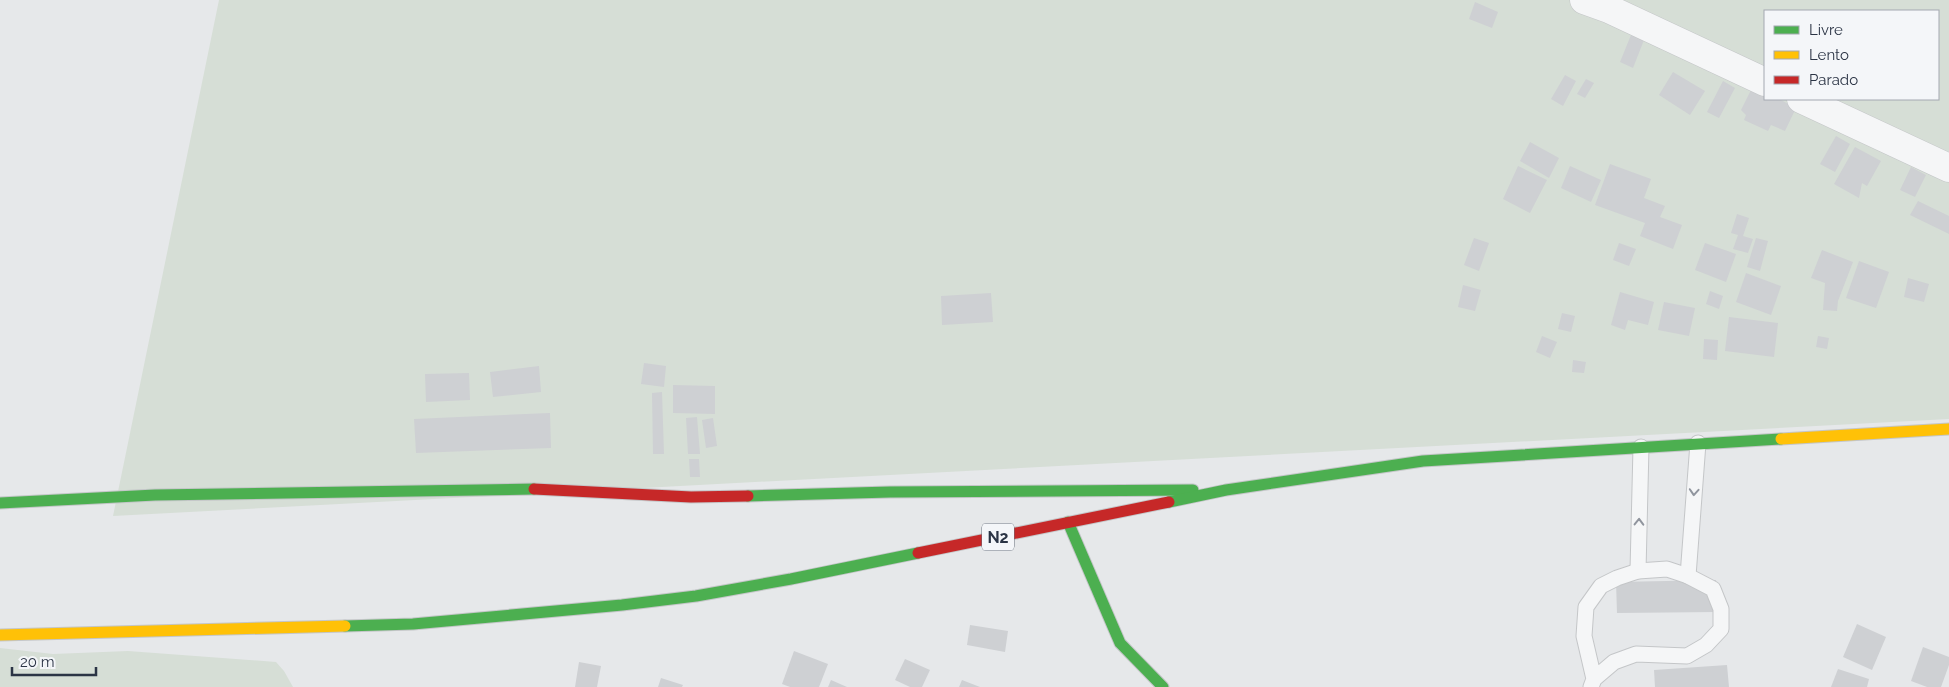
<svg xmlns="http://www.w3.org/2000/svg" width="1949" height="687" font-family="Raleway,sans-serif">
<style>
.green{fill:#d6ded6;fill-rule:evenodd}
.building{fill:#ced0d3}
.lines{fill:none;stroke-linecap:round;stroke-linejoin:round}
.lane-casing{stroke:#c4c6c8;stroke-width:17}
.street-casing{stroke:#c4c6c8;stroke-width:29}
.fast-casing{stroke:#c4c6c8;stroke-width:13}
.slow-casing{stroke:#c4c6c8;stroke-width:13}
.jam-casing{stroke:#c4c6c8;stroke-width:13}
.lane{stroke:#f5f6f7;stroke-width:15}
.street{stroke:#f5f6f7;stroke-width:28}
.fast{stroke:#4caf50;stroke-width:11}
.slow{stroke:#ffc107;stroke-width:11}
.jam{stroke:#c62828;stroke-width:11}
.oneway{stroke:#90959e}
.labels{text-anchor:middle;stroke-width:4.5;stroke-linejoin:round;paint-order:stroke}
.shield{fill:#f4f6f9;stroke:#676e7b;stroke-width:1}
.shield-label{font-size:16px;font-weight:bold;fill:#2b3445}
</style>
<rect width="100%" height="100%" fill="#e6e8ea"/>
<g class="green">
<path d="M 219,0 L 1949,0 L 1949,419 L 113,516 ZM 1765,11 L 1938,11 L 1938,99 L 1765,99 Z"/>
<path d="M 0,648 L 53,654 L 128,651 L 276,662 L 284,671 L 293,687 L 0,687 Z"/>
</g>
<g class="building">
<path d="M 1475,2 L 1498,12 L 1492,28 L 1469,19 Z"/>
<path d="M 1631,35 L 1644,40 L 1633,68 L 1620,62 Z"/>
<path d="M 1673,72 L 1705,91 L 1690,115 L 1659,95 Z"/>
<path d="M 1565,75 L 1576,81 L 1563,106 L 1551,99 Z"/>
<path d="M 1586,79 L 1594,83 L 1585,98 L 1577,94 Z"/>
<path d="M 1723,81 L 1735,88 L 1719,118 L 1707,112 Z"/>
<path d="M 1754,84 L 1765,89 L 1765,99 L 1779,99 L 1796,108 L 1785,131 L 1771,125 L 1768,131 L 1744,120 L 1746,115 L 1741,110 Z"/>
<path d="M 1836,136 L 1850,144 L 1835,172 L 1820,164 Z"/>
<path d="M 1530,142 L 1559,158 L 1549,178 L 1520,161 Z"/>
<path d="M 1855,147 L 1881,161 L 1867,186 L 1862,183 L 1859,198 L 1834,184 Z"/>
<path d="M 1610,164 L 1651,179 L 1644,198 L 1665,206 L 1660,217 L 1682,225 L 1673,249 L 1640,236 L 1645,223 L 1595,205 Z"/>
<path d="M 1518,166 L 1547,180 L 1530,213 L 1503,199 Z"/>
<path d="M 1570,166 L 1601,180 L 1591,202 L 1561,188 Z"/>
<path d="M 1911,167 L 1926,175 L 1915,197 L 1900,190 Z"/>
<path d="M 1918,201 L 1949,216 L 1949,234 L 1910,215 Z"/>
<path d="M 1737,214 L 1749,218 L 1743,236 L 1753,239 L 1748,253 L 1733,249 L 1738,235 L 1731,233 Z"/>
<path d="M 1474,238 L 1489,243 L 1479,271 L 1464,265 Z"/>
<path d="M 1756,238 L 1768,241 L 1760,271 L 1747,267 Z"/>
<path d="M 1619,243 L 1636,249 L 1629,266 L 1613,260 Z"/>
<path d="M 1705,243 L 1736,254 L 1726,282 L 1695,270 Z"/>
<path d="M 1822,250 L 1853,262 L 1838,301 L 1837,311 L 1823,310 L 1825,283 L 1811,278 Z"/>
<path d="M 1859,261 L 1889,272 L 1876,308 L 1846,298 Z"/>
<path d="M 1746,273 L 1781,286 L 1771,315 L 1736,302 Z"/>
<path d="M 1908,278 L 1929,284 L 1924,302 L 1904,297 Z"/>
<path d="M 1463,285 L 1481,290 L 1475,311 L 1458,307 Z"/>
<path d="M 1710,291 L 1723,296 L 1719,309 L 1706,304 Z"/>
<path d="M 1620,292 L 1654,302 L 1648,325 L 1628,320 L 1625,330 L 1611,325 Z"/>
<path d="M 991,293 L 993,322 L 942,325 L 941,296 Z"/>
<path d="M 1664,302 L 1695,308 L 1689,336 L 1658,330 Z"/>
<path d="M 1562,313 L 1575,316 L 1571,332 L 1558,329 Z"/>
<path d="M 1729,317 L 1778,323 L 1774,357 L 1725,351 Z"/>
<path d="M 1542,336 L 1557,342 L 1550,358 L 1536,352 Z"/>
<path d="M 1818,336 L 1829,338 L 1827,349 L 1816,347 Z"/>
<path d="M 1704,339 L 1718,340 L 1717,360 L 1703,359 Z"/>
<path d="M 1573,360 L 1586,362 L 1584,373 L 1572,372 Z"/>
<path d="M 644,363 L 666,366 L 664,387 L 641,384 Z"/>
<path d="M 539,366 L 541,392 L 493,397 L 490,372 Z"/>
<path d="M 469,373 L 470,400 L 426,402 L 425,374 Z"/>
<path d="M 673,385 L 715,386 L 715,414 L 673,413 Z"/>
<path d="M 662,392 L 664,454 L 653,454 L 652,393 Z"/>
<path d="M 550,413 L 551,448 L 416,453 L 414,419 Z"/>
<path d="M 697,417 L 700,454 L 688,454 L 686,418 Z"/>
<path d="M 713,418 L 717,446 L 706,448 L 702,420 Z"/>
<path d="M 689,459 L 699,459 L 700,477 L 690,477 Z"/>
<path d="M 1716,580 L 1717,612 L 1617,613 L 1616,582 Z"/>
<path d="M 1857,624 L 1886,637 L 1872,670 L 1843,657 Z"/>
<path d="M 970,625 L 1008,631 L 1005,652 L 967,645 Z"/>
<path d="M 1923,647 L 1949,657 L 1949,665 L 1941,687 L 1927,687 L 1911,681 Z"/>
<path d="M 794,651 L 828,664 L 819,687 L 790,687 L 782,684 Z"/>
<path d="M 905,659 L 930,670 L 922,687 L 910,687 L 895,680 Z"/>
<path d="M 579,662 L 601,666 L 597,687 L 575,687 Z"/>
<path d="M 1727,665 L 1729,687 L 1655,687 L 1654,670 Z"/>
<path d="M 1838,669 L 1869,679 L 1867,687 L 1831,687 Z"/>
<path d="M 661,678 L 683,685 L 682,687 L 658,687 Z"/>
<path d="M 831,680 L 847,687 L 828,687 Z"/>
<path d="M 962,680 L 980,687 L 959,687 Z"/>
</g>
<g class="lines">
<g class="lane-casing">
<g id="lane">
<path d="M 1638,571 L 1641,447"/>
<path d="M 1688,576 L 1698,443"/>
<path d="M 1591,687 L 1594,679 L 1584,636 L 1586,607 L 1601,586 L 1617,578 L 1638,571 L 1667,569 L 1688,576 L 1713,589 L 1721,609 L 1721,629 L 1706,645 L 1687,656 L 1636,654 L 1614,662 L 1594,679"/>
</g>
</g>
<g class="street-casing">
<g id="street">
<path d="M 1584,0 L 1609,9 L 1765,82"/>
<path d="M 1801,99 L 1949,168"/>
</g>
</g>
<g class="fast-casing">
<g id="fast">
<path d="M 748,496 L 890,492 L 1193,490"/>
<path d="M 1169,502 L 1226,490 L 1423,461 L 1781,439"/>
<path d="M 0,503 L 155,495 L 534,489"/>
<path d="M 1068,522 L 1120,643 L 1163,687"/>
<path d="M 345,626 L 413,624 L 622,605 L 696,596 L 791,579 L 918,553"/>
</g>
</g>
<g class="slow-casing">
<g id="slow">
<path d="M 1781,439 L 1949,429"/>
<path d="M 0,635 L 345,626"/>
</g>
</g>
<g class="jam-casing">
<g id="jam">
<path d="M 534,489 L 691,497 L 748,496"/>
<path d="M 918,553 L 1169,502"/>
</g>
</g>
<use href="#lane" class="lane"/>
<use href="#street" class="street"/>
<use href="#fast" class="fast"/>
<use href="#slow" class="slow"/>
<use href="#jam" class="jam"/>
</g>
<defs><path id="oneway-chevron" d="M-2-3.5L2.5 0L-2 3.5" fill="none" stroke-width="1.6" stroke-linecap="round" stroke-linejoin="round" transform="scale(1.25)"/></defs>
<g class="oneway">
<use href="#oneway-chevron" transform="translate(1694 492) rotate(94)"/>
<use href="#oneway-chevron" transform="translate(1639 522) rotate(-89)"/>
</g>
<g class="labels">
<rect class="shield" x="982" y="523.5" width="32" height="27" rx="4"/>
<g class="shield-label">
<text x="998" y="543">N2</text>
</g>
</g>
<rect x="1764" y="10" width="175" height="90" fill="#f4f6f9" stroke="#a4a8b1"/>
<rect x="1774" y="26" width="25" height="8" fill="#4caf50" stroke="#a4a8b1"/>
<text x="1809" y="35" font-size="15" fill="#2b3445">Livre</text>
<rect x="1774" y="51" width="25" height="8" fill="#ffc107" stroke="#a4a8b1"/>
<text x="1809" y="60" font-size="15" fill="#2b3445">Lento</text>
<rect x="1774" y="76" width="25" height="8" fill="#c62828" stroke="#a4a8b1"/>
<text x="1809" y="85" font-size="15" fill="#2b3445">Parado</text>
<path d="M12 667v8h84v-8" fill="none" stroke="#2b3445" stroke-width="2.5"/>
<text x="20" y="667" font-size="15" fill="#2b3445" stroke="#f4f6f9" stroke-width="4" paint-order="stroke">20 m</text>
</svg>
